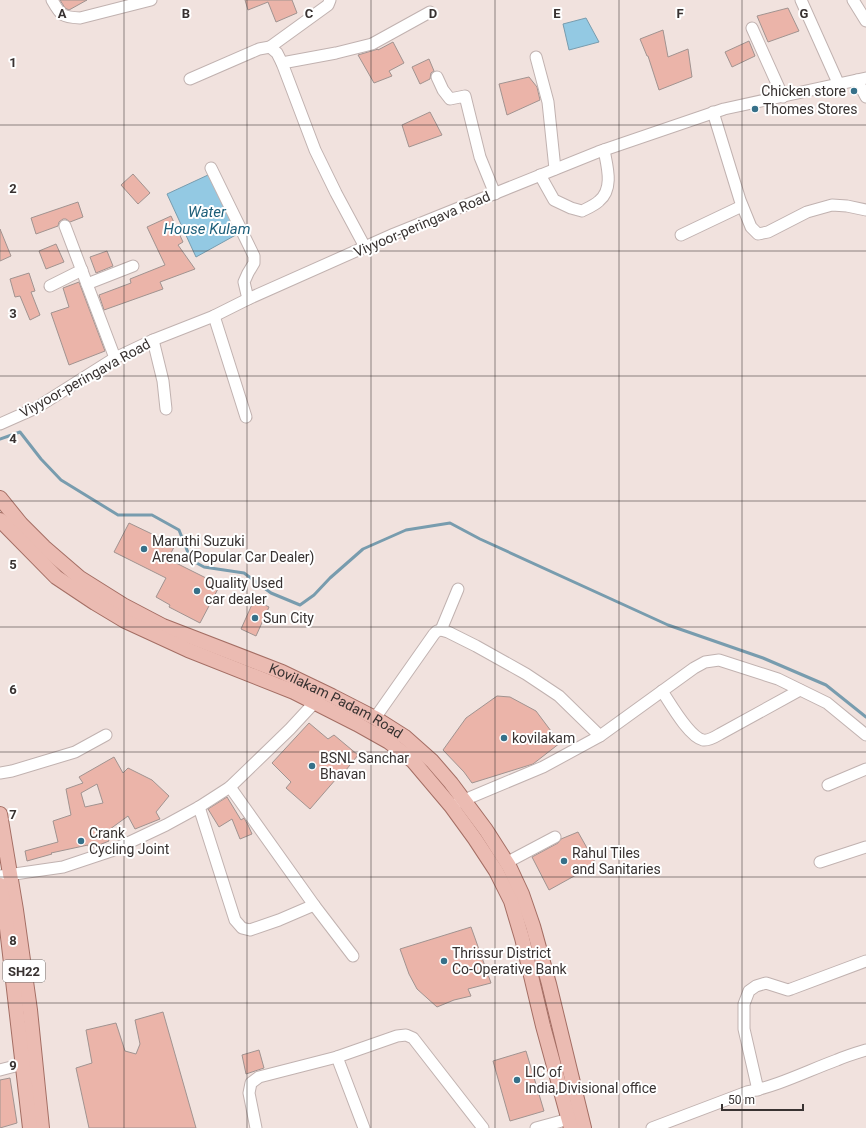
<svg xmlns="http://www.w3.org/2000/svg" width="866" height="1128" font-family="Roboto,sans-serif">
<style>
.water{fill:#93c9e3;stroke:#789cae}
.lines{fill:none;stroke-linecap:round;stroke-linejoin:round}
.stream{stroke:#789cae;stroke-width:3}
.building{fill:#ebb4a9;stroke:#a19390;fill-rule:evenodd}
.minor-casing{stroke:#c1b2b0;stroke-width:13}
.major-casing{stroke:#a46e64;stroke-width:16}
.minor{stroke:#fff;stroke-width:11}
.major{stroke:#ebbbb2;stroke-width:14}
.grid{fill:none;stroke:#383231;stroke-width:1;stroke-opacity:0.55}
.poi-dot{fill:#367089;stroke:#fff;stroke-width:1.5}
.labels{text-anchor:middle;stroke-width:4;stroke-linejoin:round;paint-order:stroke}
.shield{fill:#fff;stroke:#74706f;stroke-width:1}
.shield-label{font-size:13px;font-weight:bold;fill:#383231}
.poi-label{font-size:14px;fill:#383231;stroke:#fff;text-anchor:start}
.street-label{font-size:14px;fill:#383231;stroke:#fff}
.water-label{font-size:15px;font-style:italic;fill:#1c5e79;stroke:#fff}
.grid-label{font-size:13px;text-anchor:middle;font-weight:bold;fill:#383231;stroke:#fff;stroke-width:4;stroke-linejoin:round;paint-order:stroke}
</style>
<rect width="100%" height="100%" fill="#f1e2de"/>
<g class="water">
<path d="M 586,18 L 599,42 L 569,50 L 563,24 Z"/>
<path d="M 208,175 L 243,231 L 196,257 L 167,194 Z"/>
</g>
<g class="lines">
<path class="stream" d="M 0,439 L 20,432 L 41,459 L 61,480 L 118,515 L 152,515 L 179,530 L 191,560 L 204,567 L 244,573 L 271,593 L 300,605 L 314,595 L 330,578 L 363,549 L 406,530 L 450,523 L 480,539 L 668,625 L 763,658 L 826,685 L 866,717"/>
</g>
<g class="building">
<path d="M 60,0 L 87,0 L 69,10 L 65,8 Z"/>
<path d="M 245,0 L 292,0 L 297,13 L 276,22 L 268,2 L 248,10 Z"/>
<path d="M 788,8 L 799,31 L 768,42 L 757,16 Z"/>
<path d="M 663,30 L 668,57 L 688,49 L 692,77 L 659,90 L 648,56 L 647,56 L 640,39 Z"/>
<path d="M 749,41 L 755,56 L 732,67 L 725,52 Z"/>
<path d="M 393,42 L 404,63 L 389,71 L 392,76 L 374,83 L 358,55 L 378,49 L 378,50 Z"/>
<path d="M 429,59 L 434,71 L 431,73 L 430,79 L 420,84 L 412,67 Z"/>
<path d="M 529,77 L 537,87 L 540,100 L 507,115 L 499,84 Z"/>
<path d="M 430,112 L 442,135 L 409,147 L 402,125 Z"/>
<path d="M 133,174 L 150,193 L 138,204 L 121,185 Z"/>
<path d="M 78,202 L 83,217 L 70,222 L 66,219 L 63,219 L 59,222 L 58,226 L 36,234 L 31,218 Z"/>
<path d="M 171,216 L 183,242 L 178,245 L 195,269 L 160,282 L 163,289 L 104,310 L 99,295 L 131,283 L 130,279 L 165,265 L 147,227 Z"/>
<path d="M 0,229 L 11,256 L 0,261 Z"/>
<path d="M 56,244 L 64,262 L 46,269 L 39,251 Z"/>
<path d="M 107,251 L 113,266 L 96,273 L 90,257 Z"/>
<path d="M 29,273 L 35,291 L 31,292 L 40,315 L 30,320 L 20,296 L 15,297 L 10,279 Z"/>
<path d="M 79,282 L 105,351 L 69,365 L 51,313 L 69,307 L 63,288 Z"/>
<path d="M 129,523 L 175,545 L 168,559 L 220,585 L 200,623 L 169,607 L 170,605 L 156,597 L 166,578 L 114,552 Z"/>
<path d="M 254,600 L 269,607 L 256,636 L 241,629 Z"/>
<path d="M 497,696 L 510,697 L 536,711 L 560,743 L 533,764 L 472,783 L 464,772 L 443,750 L 466,718 Z"/>
<path d="M 309,723 L 328,739 L 334,735 L 358,755 L 338,780 L 336,779 L 310,809 L 286,788 L 291,782 L 272,763 Z"/>
<path d="M 114,757 L 123,773 L 128,768 L 152,780 L 169,796 L 156,812 L 160,819 L 135,829 L 128,816 L 106,832 L 109,841 L 89,849 L 88,845 L 51,853 L 52,854 L 27,861 L 25,851 L 58,842 L 53,821 L 71,815 L 66,789 L 83,783 L 79,777 ZM 97,784 L 103,803 L 85,807 L 81,793 Z"/>
<path d="M 227,797 L 241,820 L 244,818 L 248,825 L 252,834 L 240,839 L 232,819 L 219,827 L 208,809 Z"/>
<path d="M 578,832 L 596,864 L 549,890 L 532,857 L 558,843 L 561,839 Z"/>
<path d="M 471,927 L 491,983 L 468,989 L 471,996 L 454,1000 L 437,1007 L 417,989 L 409,974 L 400,949 Z"/>
<path d="M 163,1012 L 196,1128 L 89,1128 L 76,1068 L 92,1063 L 86,1030 L 116,1023 L 125,1051 L 136,1054 L 140,1044 L 135,1020 Z"/>
<path d="M 259,1050 L 264,1068 L 246,1074 L 242,1055 Z"/>
<path d="M 526,1051 L 544,1111 L 510,1121 L 493,1061 Z"/>
<path d="M 10,1078 L 17,1123 L 0,1128 L 0,1080 Z"/>
</g>
<g class="lines">
<g class="minor-casing">
<g id="minor">
<path d="M 52,0 C 61,16 62,17 80,18 L 151,0"/>
<path d="M 801,0 L 839,85"/>
<path d="M 853,0 L 866,21"/>
<path d="M 752,28 L 783,97"/>
<path d="M 270,47 L 328,5 L 330,0"/>
<path d="M 536,57 L 548,102 L 555,169"/>
<path d="M 282,63 L 336,53 L 372,44 L 430,12"/>
<path d="M 437,77 L 443,90 L 450,99 L 465,96 L 480,157 L 495,194"/>
<path d="M 190,79 L 259,49 L 270,47 L 277,53 L 282,63 L 315,150 L 336,193 L 365,247"/>
<path d="M 857,80 L 866,97"/>
<path d="M 713,112 L 740,200 L 751,227 L 758,234 L 768,232 L 807,212 L 832,205 L 847,206 L 866,210"/>
<path d="M 211,168 L 254,256 L 254,263 L 248,273 L 244,282 L 248,299"/>
<path d="M 540,175 L 554,200 L 571,208 L 582,211 C 588,208 595,205 599,201 C 614,189 607,166 604,150"/>
<path d="M 65,226 L 115,358"/>
<path d="M 681,235 L 742,206"/>
<path d="M 87,284 L 133,266"/>
<path d="M 50,286 L 82,270"/>
<path d="M 214,316 L 246,417"/>
<path d="M 153,340 L 163,381 L 166,409"/>
<path d="M 0,424 L 36,408 L 115,358 L 153,340 L 214,316 L 248,299 L 394,234 L 598,152 L 724,109 L 866,78"/>
<path d="M 441,630 L 458,589"/>
<path d="M 662,691 C 670,703 689,737 703,740 C 708,741 715,737 720,734 L 800,690"/>
<path d="M 375,718 L 434,634 L 437,631 L 441,630 L 448,632 L 476,646 L 526,674 L 559,696 L 600,736"/>
<path d="M 0,773 L 12,771 L 75,752 L 106,735"/>
<path d="M 828,785 L 866,769"/>
<path d="M 457,803 L 543,767 L 600,736 L 694,668 L 705,662 L 719,660 L 778,679 L 827,703 L 866,735"/>
<path d="M 199,807 L 235,920 L 242,928 L 250,930 L 279,920 L 314,905 L 230,787"/>
<path d="M 820,862 L 866,847"/>
<path d="M 506,863 L 555,837"/>
<path d="M 0,876 L 63,867 L 111,851 L 166,825 L 199,807 L 230,787 L 290,729 L 315,702 L 317,697"/>
<path d="M 314,905 L 353,956"/>
<path d="M 0,1070 L 23,1064"/>
<path d="M 758,1090 L 744,1029 L 744,1004 L 749,991 L 756,986 L 766,983 L 788,990 L 791,989 L 866,961"/>
<path d="M 256,1128 L 249,1093 L 251,1083 L 259,1077 L 337,1057"/>
<path d="M 364,1128 L 337,1057 L 397,1036 L 406,1035 L 413,1038 L 483,1128"/>
<path d="M 536,1128 L 569,1119"/>
<path d="M 652,1128 L 747,1092 C 778,1086 807,1071 837,1060 C 846,1056 856,1053 866,1050"/>
</g>
</g>
<g class="major-casing">
<g id="major">
<path id="s1" d="M 0,498 L 21,524 L 44,547 L 80,578 L 123,605 L 163,626 L 282,672 L 332,696 L 375,718 L 405,737 L 432,761 L 451,783 L 486,830 L 509,866 L 522,894 L 533,926 L 549,984 L 584,1128"/>
<path d="M 0,520 L 56,577 L 95,603 L 125,621 L 188,650 L 294,692 L 357,724 L 389,742 L 413,761 L 451,806 L 475,839 L 496,871 L 511,901 L 522,938 L 543,1026 L 571,1128"/>
<path d="M 0,814 L 16,910 L 30,1010 L 42,1128"/>
<path d="M 0,885 L 5,911 L 30,1128"/>
</g>
</g>
<use href="#minor" class="minor"/>
<use href="#major" class="major"/>
</g>
<path class="grid" d="M 124,0 L 124,1128M 247,0 L 247,1128M 371,0 L 371,1128M 495,0 L 495,1128M 619,0 L 619,1128M 742,0 L 742,1128M 0,125 L 866,125M 0,251 L 866,251M 0,376 L 866,376M 0,501 L 866,501M 0,627 L 866,627M 0,752 L 866,752M 0,877 L 866,877M 0,1003 L 866,1003"/>
<g class="poi-dot">
<circle cx="854" cy="91" r="4"/>
<circle cx="755" cy="109" r="4"/>
<circle cx="144" cy="549" r="4"/>
<circle cx="197" cy="591" r="4"/>
<circle cx="255" cy="618" r="4"/>
<circle cx="504" cy="738" r="4"/>
<circle cx="312" cy="766" r="4"/>
<circle cx="81" cy="841" r="4"/>
<circle cx="564" cy="861" r="4"/>
<circle cx="444" cy="961" r="4"/>
<circle cx="517" cy="1080" r="4"/>
</g>
<g class="labels">
<rect class="shield" x="3" y="960" width="42" height="22" rx="3"/>
<g class="shield-label">
<text x="24" y="976">SH22</text>
</g>
<g class="poi-label">
<text x="846" y="96" text-anchor="end">Chicken store</text>
<text x="763" y="114">Thomes Stores</text>
<text x="152" y="546">Maruthi Suzuki<tspan x="152" dy="16">Arena(Popular Car Dealer)</tspan></text>
<text x="205" y="588">Quality Used<tspan x="205" dy="16">car dealer</tspan></text>
<text x="263" y="623">Sun City</text>
<text x="512" y="743">kovilakam</text>
<text x="320" y="763">BSNL Sanchar<tspan x="320" dy="16">Bhavan</tspan></text>
<text x="89" y="838">Crank<tspan x="89" dy="16">Cycling Joint</tspan></text>
<text x="572" y="858">Rahul Tiles<tspan x="572" dy="16">and Sanitaries</tspan></text>
<text x="452" y="958">Thrissur District<tspan x="452" dy="16">Co-Operative Bank</tspan></text>
<text x="525" y="1077">LIC of<tspan x="525" dy="16">India,Divisional office</tspan></text>
</g>
<g class="street-label">
<text transform="translate(422 224) rotate(-23)" y="5">Viyyoor-peringava Road</text>
<text transform="translate(85 378) rotate(-29)" y="5">Viyyoor-peringava Road</text>
<text dy="5" stroke="none"><textPath href="#s1" startOffset="398">Kovilakam Padam Road</textPath></text>
</g>
<g class="water-label">
<text x="207" y="217">Water<tspan x="207" dy="17">House Kulam</tspan></text>
</g>
</g>
<g class="grid-label">
<text x="62" y="18">A</text>
<text x="186" y="18">B</text>
<text x="309" y="18">C</text>
<text x="433" y="18">D</text>
<text x="557" y="18">E</text>
<text x="680" y="18">F</text>
<text x="804" y="18">G</text>
<text x="13" y="67">1</text>
<text x="13" y="193">2</text>
<text x="13" y="318">3</text>
<text x="13" y="443">4</text>
<text x="13" y="569">5</text>
<text x="13" y="694">6</text>
<text x="13" y="819">7</text>
<text x="13" y="945">8</text>
<text x="13" y="1070">9</text>
</g>
<path d="M722 1104v6h81v-6" fill="none" stroke="#383231" stroke-width="2"/>
<text x="728" y="1104" font-size="12" fill="#383231" stroke="#ffffff" stroke-width="3" paint-order="stroke">50 m</text>
</svg>
